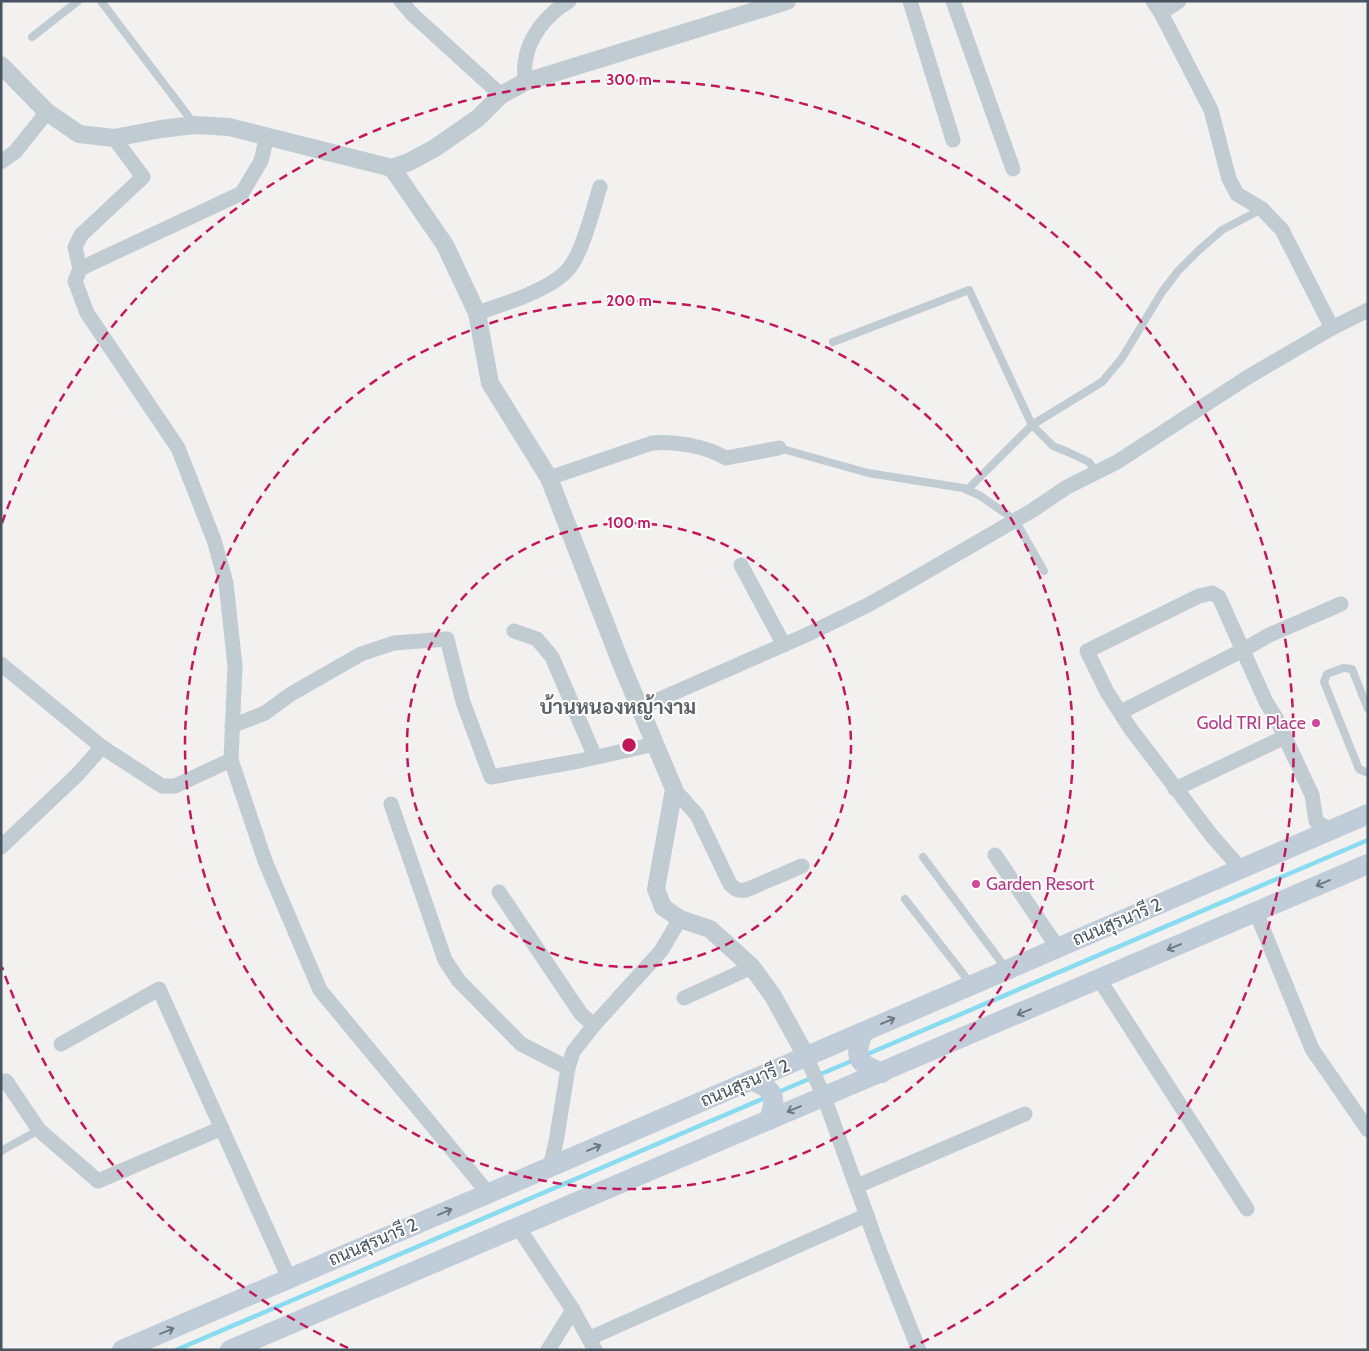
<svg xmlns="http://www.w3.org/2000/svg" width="1369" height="1351" font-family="Cabin,Sarabun,sans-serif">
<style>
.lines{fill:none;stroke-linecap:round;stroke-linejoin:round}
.stream{stroke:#89dcf0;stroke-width:4.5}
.service{stroke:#c0cbd2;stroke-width:8}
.minor{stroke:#c0cbd2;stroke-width:15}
.tertiary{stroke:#c0cbd2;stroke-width:18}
.secondary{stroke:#c0ccd8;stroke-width:20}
.oneway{stroke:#6b7883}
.ring{fill:none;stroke:#c2185b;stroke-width:2.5;stroke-dasharray:9 6}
.hotel-dot{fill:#d1479c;stroke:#fff;stroke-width:2}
.labels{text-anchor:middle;stroke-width:4;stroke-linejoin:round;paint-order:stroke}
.hotel-label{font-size:18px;fill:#b23c85;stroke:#fff;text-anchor:end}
.street-label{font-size:18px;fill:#47545f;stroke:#fff}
.quarter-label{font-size:20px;font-weight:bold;fill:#5c6166;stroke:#fff}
.centre{fill:#c2185b;stroke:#fff;stroke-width:2.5}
.ring-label{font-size:15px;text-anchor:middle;font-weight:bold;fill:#c2185b;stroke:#fff;stroke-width:4;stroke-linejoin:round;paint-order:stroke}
</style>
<rect width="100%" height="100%" fill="#f3f0f0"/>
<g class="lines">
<g class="stream">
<path d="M 863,1056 L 1368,840"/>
<path d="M 776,1093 L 854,1060"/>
<path d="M 176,1350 L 767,1097"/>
</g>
<g class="service">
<path d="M 101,1 L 195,125"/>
<path d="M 32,37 L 78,1"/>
<path d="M 833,342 L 969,290 L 1032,425 L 1053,446 L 1068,452 L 1089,462 L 1096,472"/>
<path d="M 779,448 L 868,473 L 963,488 L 979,495 L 1015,520 L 1044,571"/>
<path d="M 967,490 L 1032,425 L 1102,382 L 1122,358 L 1162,292 L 1178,271 L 1198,251 L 1222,230 L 1262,209"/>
<path d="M 1368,709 L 1352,669 L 1343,668 L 1327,674 L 1324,682 L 1359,769 L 1368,773"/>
<path d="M 923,857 L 1007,970"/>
<path d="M 905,899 L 971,984"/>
<path d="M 1,1151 L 39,1130"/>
</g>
<g class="minor">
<path d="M 401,1 L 412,14 L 501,95"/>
<path d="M 910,1 L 953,140"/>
<path d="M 953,1 L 1013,169"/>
<path d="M 1153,1 L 1161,13 L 1211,110 L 1229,179 L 1237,194 L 1262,209 L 1282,230 L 1332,328"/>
<path d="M 1161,13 L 1179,1"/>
<path d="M 525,82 C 525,76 524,69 525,63 C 528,37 547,14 569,1"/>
<path d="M 267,136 L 261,161 L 242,193 L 90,264 L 80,269 L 75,281 L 87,313 L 178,448 L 214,540 L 226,583 L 235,666 L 231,760 L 265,861 L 320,990 L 488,1193"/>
<path d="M 1,162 L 15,152 L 47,112"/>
<path d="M 80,269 L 75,247 L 81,235 L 143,177 L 114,138"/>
<path d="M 477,313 C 502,305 554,289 570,267 C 583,250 593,209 600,187"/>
<path d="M 549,478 L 652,443 C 676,441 705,446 726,458 L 779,448"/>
<path d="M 741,565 L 784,645"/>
<path d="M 514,631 L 537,639 L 552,657 L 595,757"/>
<path d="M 1,664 L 102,747 L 162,786 L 175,786 L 231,760"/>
<path d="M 640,709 L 653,702 L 804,636 L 866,606 L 907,583 L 1033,510 L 1067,487 L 1117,462 L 1248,377 L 1332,328 L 1368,310"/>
<path d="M 1121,712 L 1243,650 L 1269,635 L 1341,604"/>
<path d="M 232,726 L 265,713 L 291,694 L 361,654 L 394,643 L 447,639 L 463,702 L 491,777 L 579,761 L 655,744"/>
<path d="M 674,789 L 697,815 L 730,884 C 735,890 739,891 746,890 L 802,866"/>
<path d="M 1175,789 L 1285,737"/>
<path d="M 391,804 L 445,960 L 459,981 L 521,1044 L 568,1068"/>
<path d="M 1,847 L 77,775 L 102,747"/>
<path d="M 995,855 L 1058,948"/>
<path d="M 1241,869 L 1212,836 L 1130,728 L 1107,692 L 1087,651 L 1199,596 L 1212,593 L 1219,597 L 1266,702 L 1276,718 L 1312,795 L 1316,821 L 1330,830"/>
<path d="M 499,892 L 581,1014 L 594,1025"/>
<path d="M 1256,912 L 1312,1049 L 1368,1130"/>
<path d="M 1099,979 L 1247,1209"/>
<path d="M 684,998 L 752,967"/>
<path d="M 61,1044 L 159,989 L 289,1278"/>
<path d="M 806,1056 L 824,1097 L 880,1252 L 919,1350"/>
<path d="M 6,1081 L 39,1130 L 98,1181 L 222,1128"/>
<path d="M 550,1167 L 556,1142 L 568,1068 L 573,1052 L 594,1025 L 661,951 L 680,919"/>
<path d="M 857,1186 L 1025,1114"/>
<path d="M 518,1227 L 573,1310 L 595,1350"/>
<path d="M 590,1338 L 867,1215"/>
<path d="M 548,1350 L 573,1310"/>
</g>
<g class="tertiary">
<path d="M 1,65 L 47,112 L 79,134 L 114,138 L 161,129 L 195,125 L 229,127 L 392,168 L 409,162 L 435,148 L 478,118 L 501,95 L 525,82 L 787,1"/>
<path d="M 392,168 L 445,245 L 477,313 L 490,383 L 549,478 L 622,666 L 674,789 L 656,889 L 663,907 L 680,919 L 710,929 L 752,967 L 773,996 L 806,1056"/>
</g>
<g class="secondary">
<path d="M 863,1032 C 854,1057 856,1063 882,1073"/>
<path d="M 751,1080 C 775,1090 777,1096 769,1120"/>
<path d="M 122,1350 L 550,1167 L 1368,814"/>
<path d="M 230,1350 L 1368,864"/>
</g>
</g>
<defs><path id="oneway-shaft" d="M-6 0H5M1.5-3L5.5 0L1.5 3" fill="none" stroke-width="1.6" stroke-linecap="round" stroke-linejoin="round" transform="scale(1.25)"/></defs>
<g class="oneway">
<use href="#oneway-shaft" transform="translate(1323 883) rotate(157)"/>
<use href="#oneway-shaft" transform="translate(1174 947) rotate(157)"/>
<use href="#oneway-shaft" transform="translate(1024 1012) rotate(157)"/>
<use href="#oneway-shaft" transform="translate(888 1021) rotate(-23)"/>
<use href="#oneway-shaft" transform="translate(794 1109) rotate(157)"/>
<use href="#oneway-shaft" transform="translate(594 1148) rotate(-23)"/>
<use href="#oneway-shaft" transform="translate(445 1212) rotate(-23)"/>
<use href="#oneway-shaft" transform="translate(167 1331) rotate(-23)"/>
</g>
<g class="ring">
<circle cx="629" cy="745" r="222"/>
<circle cx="629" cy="745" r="444"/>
<path d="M348 1348A665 665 0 0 1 2 967M2 523A665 665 0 1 1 910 1348"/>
</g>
<g class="hotel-dot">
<circle cx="1316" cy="723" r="5"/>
<circle cx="976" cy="884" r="5"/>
</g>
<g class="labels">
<g class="hotel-label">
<text x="1306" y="729">Gold TRI Place</text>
<text x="986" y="890" text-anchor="start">Garden Resort</text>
</g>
<g class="street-label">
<text transform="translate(1117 922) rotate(-23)" y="6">ถนนสุรนารี 2</text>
<text transform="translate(745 1083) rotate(-23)" y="6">ถนนสุรนารี 2</text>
<text transform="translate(373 1242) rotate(-23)" y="6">ถนนสุรนารี 2</text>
</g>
<g class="quarter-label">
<text x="618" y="714">บ้านหนองหญ้างาม</text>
</g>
</g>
<circle cx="629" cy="745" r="8" class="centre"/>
<g class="ring-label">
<text x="629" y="85">300 m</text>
<text x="629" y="306">200 m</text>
<text x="629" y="528">100 m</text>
</g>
<rect width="1369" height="1351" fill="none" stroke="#47545f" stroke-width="5"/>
</svg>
